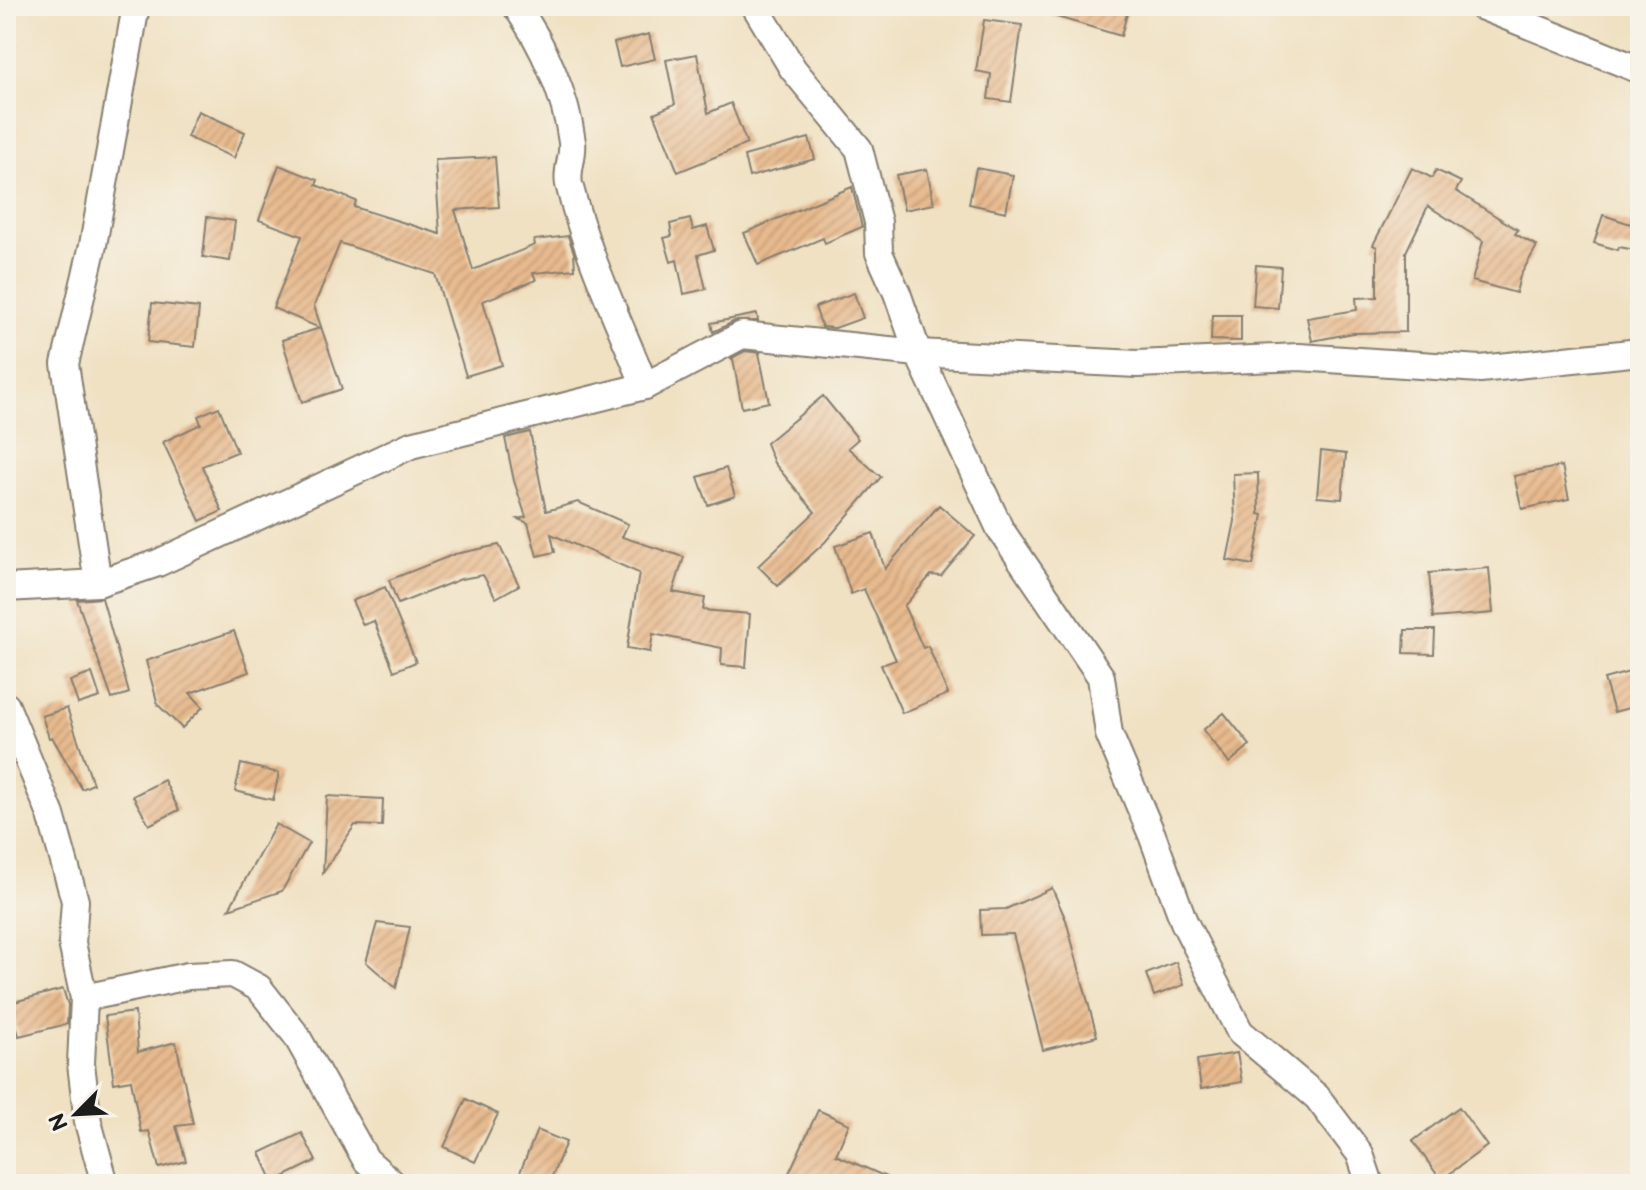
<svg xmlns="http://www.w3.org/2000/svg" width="1646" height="1190" font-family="'Balsamiq Sans',sans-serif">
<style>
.building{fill:url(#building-hatch)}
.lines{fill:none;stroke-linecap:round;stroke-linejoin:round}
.street-casing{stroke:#867e70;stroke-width:30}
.street{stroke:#fff;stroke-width:26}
</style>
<defs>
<pattern id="building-hatch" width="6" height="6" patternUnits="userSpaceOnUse" patternTransform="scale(2)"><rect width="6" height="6" fill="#e7ba8e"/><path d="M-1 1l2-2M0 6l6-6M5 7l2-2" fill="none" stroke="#c69f7a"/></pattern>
</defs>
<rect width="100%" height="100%" fill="#f7f3e8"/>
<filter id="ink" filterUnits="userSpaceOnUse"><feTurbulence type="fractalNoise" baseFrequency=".0125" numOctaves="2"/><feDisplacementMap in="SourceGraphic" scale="16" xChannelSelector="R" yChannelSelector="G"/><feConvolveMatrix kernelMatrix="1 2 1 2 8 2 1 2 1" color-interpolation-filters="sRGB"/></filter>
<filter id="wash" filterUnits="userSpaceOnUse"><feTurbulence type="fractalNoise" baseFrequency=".006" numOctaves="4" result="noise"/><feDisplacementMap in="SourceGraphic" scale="32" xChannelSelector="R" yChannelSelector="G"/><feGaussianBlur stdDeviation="1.8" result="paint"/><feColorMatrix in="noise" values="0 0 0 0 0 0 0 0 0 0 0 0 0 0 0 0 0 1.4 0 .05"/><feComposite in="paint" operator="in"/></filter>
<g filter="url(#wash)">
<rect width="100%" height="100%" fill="#f0e1c3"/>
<g id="blocks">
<g class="building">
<path d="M 1041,6 L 1129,6 L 1121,36 L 1040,12 Z"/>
<path d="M 984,20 L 1022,25 L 1011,102 L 988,99 L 991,74 L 976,71 Z"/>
<path d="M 649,34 L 655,59 L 620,67 L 614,43 Z"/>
<path d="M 697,54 L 708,113 L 731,103 L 747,144 L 678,172 L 654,113 L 675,104 L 666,60 Z"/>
<path d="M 198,111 L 245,132 L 234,158 L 187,137 Z"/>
<path d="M 809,138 L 815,159 L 749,177 L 744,156 Z"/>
<path d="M 495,157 L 499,207 L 455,210 L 473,270 L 535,245 L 534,240 L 568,236 L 574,253 L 575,269 L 533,273 L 536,280 L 483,301 L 502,365 L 466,376 L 435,274 L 340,243 L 314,306 L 342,389 L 302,402 L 282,340 L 320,328 L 273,308 L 302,236 L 259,220 L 279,165 L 318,180 L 316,185 L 356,201 L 354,207 L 440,234 L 435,160 Z"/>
<path d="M 976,168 L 1013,175 L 1006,212 L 969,204 Z"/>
<path d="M 1412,168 L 1432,178 L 1436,170 L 1461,182 L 1456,191 L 1518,230 L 1515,234 L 1537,246 L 1520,276 L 1516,293 L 1472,281 L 1483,241 L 1428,206 L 1406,252 L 1406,332 L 1353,333 L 1312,341 L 1307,318 L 1357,310 L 1356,298 L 1377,297 L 1377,247 L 1373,245 Z"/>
<path d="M 927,169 L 934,204 L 904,210 L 896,175 Z"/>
<path d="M 852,187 L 862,227 L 825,243 L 823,238 L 758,265 L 744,233 Z"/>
<path d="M 1603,215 L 1640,227 L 1640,251 L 1619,247 L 1618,250 L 1594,243 Z"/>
<path d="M 207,217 L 235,221 L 230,261 L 203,257 Z"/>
<path d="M 690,219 L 693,230 L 707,226 L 714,250 L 698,255 L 706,289 L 684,294 L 677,260 L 671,262 L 664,238 L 672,236 L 670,224 Z"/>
<path d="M 1256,265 L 1281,267 L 1278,308 L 1253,306 Z"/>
<path d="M 854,293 L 863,318 L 835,328 L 822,327 L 815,307 Z"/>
<path d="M 152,303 L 199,308 L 195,347 L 148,342 Z"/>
<path d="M 757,314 L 758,321 L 735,321 L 713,332 L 711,323 Z"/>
<path d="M 1212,315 L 1241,315 L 1241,341 L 1211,340 Z"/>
<path d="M 745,351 L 761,353 L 759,353 L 769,402 L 742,408 L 733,359 L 730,359 Z"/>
<path d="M 823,396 L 858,439 L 848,448 L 881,477 L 825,542 L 778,586 L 758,566 L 815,512 L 774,463 L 766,443 Z"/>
<path d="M 219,407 L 237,452 L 202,466 L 222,511 L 200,521 L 163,442 L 201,424 L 198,416 Z"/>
<path d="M 530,432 L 546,511 L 578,502 L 628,524 L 622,537 L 684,557 L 673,592 L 705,598 L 703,610 L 750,614 L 746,667 L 721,665 L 722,648 L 653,634 L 650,652 L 627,648 L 639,573 L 551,534 L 555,552 L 537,556 L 528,523 L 518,519 L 526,517 L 514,481 L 505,438 Z"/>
<path d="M 1321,451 L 1346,454 L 1342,499 L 1317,497 Z"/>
<path d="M 1562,466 L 1569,499 L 1522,509 L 1514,476 Z"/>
<path d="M 726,468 L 735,496 L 708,505 L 698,477 Z"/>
<path d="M 1258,473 L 1259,514 L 1263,515 L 1253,565 L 1227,560 L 1235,521 L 1233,474 Z"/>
<path d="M 939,505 L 975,536 L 941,576 L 931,575 L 904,606 L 923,648 L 928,646 L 948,694 L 902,713 L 881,665 L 896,660 L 864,589 L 851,594 L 835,546 L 873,533 L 885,569 Z"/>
<path d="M 499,545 L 519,585 L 496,598 L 483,575 L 461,579 L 398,604 L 389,580 L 455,554 Z"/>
<path d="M 1489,568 L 1493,613 L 1433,618 L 1429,573 Z"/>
<path d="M 385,587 L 416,662 L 394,671 L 374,621 L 363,625 L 352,601 Z"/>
<path d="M 102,598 L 129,693 L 112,699 L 77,600 Z"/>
<path d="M 1405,630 L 1435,630 L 1434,654 L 1404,653 Z"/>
<path d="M 234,631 L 249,672 L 190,693 L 203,707 L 182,728 L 158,705 L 146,661 Z"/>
<path d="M 1640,669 L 1640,705 L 1614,712 L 1604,679 Z"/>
<path d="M 92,673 L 100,697 L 78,704 L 70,681 Z"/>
<path d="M 67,708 L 93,784 L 82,789 L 52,737 L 49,738 L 42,716 Z"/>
<path d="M 1224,713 L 1250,745 L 1229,763 L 1203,730 Z"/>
<path d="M 241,764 L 279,773 L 273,800 L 235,791 Z"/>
<path d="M 164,780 L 179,810 L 149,825 L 133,796 Z"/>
<path d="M 327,796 L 383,799 L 382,826 L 355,825 L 323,873 Z"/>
<path d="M 276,824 L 309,843 L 282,891 L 229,909 Z"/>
<path d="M 1052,888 L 1066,920 L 1097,1036 L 1043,1050 L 1013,934 L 981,935 L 980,910 L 1006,909 Z"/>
<path d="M 377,923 L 410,927 L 396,988 L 366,962 Z"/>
<path d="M 1176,962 L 1184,985 L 1154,996 L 1146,974 Z"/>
<path d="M 63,989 L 68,1005 L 67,1024 L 19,1036 L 10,1003 Z"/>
<path d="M 135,1012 L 138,1052 L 176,1042 L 193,1124 L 176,1126 L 186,1161 L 159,1168 L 149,1131 L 141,1132 L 131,1080 L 114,1083 L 105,1016 Z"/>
<path d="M 1237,1053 L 1242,1082 L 1201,1089 L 1197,1060 Z"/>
<path d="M 466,1099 L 498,1114 L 475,1162 L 444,1147 Z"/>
<path d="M 1459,1107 L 1487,1146 L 1441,1180 L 1413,1141 Z"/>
<path d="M 818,1110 L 849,1124 L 836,1155 L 902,1184 L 784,1184 Z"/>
<path d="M 537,1130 L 566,1142 L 549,1184 L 540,1184 L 519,1175 Z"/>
<path d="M 302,1133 L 316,1161 L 273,1182 L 260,1153 Z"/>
</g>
</g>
</g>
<g filter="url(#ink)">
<use href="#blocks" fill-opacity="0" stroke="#867e70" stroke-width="2"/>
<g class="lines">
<g class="street-casing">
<g id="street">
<path d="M 516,6 C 543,44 566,95 572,142 C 574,156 566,170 569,184 C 586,253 618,320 645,386"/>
<path d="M 755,6 L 793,69 L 859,149 L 878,222 L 879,253 L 897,293 L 918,353 L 1000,529 L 1101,677 L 1109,734 L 1152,835 L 1184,922 L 1240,1032 L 1317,1097 L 1360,1154 L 1370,1184"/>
<path d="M 1481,6 L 1640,70"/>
<path d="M 98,583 L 65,364 L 93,245 L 136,6"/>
<path d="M 6,588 L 98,583 L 158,563 L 411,445 L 645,386 L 742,335 L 918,353 L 1137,364 L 1299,357 L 1480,369 L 1640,352"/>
<path d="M 6,706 L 51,815 L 75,901 L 72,943 L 84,998 L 81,1064 L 88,1122 L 105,1184"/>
<path d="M 84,998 L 188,976 L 233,974 L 259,988 L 296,1035 L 366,1160 L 393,1184"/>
</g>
</g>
<use href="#street" class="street"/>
</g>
</g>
<rect width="1646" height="1190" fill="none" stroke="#f7f3e8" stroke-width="32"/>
<g transform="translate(76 1114) rotate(246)" stroke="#f7f3e8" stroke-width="6" paint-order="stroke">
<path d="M0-6L14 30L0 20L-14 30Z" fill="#1c1c1c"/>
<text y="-12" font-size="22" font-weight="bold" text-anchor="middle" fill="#1c1c1c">N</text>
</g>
</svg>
